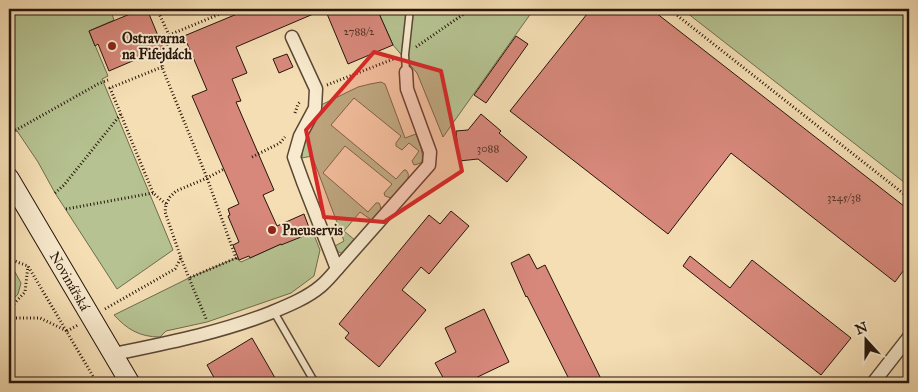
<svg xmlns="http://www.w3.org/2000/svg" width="918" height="392" font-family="'IM FELL Great Primer',serif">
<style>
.green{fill:#b6c291;stroke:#6e6c4e}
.building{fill:#d7887b;stroke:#26150a}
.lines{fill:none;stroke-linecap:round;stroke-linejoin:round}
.lane-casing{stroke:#5a4734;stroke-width:9}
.street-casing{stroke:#5a4734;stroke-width:15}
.secondary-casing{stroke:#26150a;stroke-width:21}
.path{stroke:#26150a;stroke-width:3;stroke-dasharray:1 2.5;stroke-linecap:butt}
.lane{stroke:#f8eace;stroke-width:6}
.street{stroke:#f8eace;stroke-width:12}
.secondary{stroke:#f8eace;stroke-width:19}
.marked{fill:#d62828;fill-opacity:0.2;stroke:#d62828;stroke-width:4;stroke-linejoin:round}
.poi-dot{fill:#8f2418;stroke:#f8eace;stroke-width:2}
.labels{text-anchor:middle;stroke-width:4;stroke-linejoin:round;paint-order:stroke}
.number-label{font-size:11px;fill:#523226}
.poi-label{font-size:14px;font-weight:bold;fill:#26150a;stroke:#f8eace;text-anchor:start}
.street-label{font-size:14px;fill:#26150a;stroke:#f8eace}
</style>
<rect width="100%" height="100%" fill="#f5deb4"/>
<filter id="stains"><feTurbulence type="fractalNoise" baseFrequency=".004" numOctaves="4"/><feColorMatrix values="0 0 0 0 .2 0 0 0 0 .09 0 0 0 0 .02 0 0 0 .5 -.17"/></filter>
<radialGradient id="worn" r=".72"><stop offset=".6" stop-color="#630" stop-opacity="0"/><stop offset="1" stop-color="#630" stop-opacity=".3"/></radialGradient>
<g class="green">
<path d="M 9,9 L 110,9 L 114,20 L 89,31 L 108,76 L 102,79 L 173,250 L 117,289 L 55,193 L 38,162 L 9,119 Z"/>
<path d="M 377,9 L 534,9 L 443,137 L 417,73 L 393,45 Z"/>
<path d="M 682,9 L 909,9 L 909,186 Z"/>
<path d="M 381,82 L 385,84 L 405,138 L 416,134 C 419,143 424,152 422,162 L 418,164 L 414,165 L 412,161 L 419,151 L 409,143 L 402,150 L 396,146 L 396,143 L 401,136 L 354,98 L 331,125 L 396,179 L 404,170 L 406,170 C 408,173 409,174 408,178 C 406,183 395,194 391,198 L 385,196 L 384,193 L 392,184 L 345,146 L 323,173 L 368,212 L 376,203 L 379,203 L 380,205 L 381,210 L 373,221 L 360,212 L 344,231 L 356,241 L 345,253 C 339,254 337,251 335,246 L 344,241 L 312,156 L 302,158 L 303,142 L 321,105 L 358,87 L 370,84 Z"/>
<path d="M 312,230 L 320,250 L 314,276 L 291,293 L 207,322 L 166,331 L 160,337 C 139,337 127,329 114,315 L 189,278 L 236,258 L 241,262 Z"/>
<path d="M 9,261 L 21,283 L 18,294 L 9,304 Z"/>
</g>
<g class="building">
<path d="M 142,9 L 147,9 L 163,48 L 109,71 L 98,44 L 95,46 L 89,31 Z"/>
<path d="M 249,9 L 377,9 L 393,45 L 348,64 L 325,9 L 236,47 L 247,73 L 232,79 L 241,101 L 236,102 L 274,190 L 263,195 L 277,226 L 304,214 L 311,233 L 281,245 L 281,244 L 250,258 L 249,256 L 239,260 L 233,245 L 239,242 L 228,216 L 230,215 L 228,209 L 239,204 L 192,96 L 207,90 L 184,36 Z"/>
<path d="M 591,9 L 651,9 L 909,210 L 909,263 L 895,282 L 731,153 L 668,234 L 510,111 Z"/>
<path d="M 516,36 L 528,44 L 486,103 L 474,95 Z"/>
<path d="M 287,54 L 293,67 L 279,73 L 273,59 Z"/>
<path d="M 481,114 L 501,131 L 499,133 L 527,157 L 507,182 L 478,159 L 459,161 L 456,131 L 468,130 Z"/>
<path d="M 451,211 L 469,226 L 429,274 L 421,267 L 402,290 L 426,310 L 379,367 L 345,338 L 349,333 L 339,324 L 429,215 L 440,224 Z"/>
<path d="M 529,254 L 537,269 L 545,265 L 603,383 L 571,383 L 527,296 L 526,297 L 511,263 Z"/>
<path d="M 690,256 L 730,288 L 752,260 L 851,338 L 821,375 L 683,266 Z"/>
<path d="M 484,309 L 509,362 L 465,383 L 446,383 L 435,363 L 456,352 L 445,328 Z"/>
<path d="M 252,338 L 278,383 L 217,383 L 207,365 Z"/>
</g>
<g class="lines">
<g class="lane-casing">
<g id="lane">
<path d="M 406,72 L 405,55 L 410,9"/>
<path d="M 274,312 L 315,383"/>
</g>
</g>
<g class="street-casing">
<g id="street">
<path d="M 337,269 L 429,165 L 430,152 L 407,89 L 406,72"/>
<path d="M 114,354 C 167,343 219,333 270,313 C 287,306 307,298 321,286 C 327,281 332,275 337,269 L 303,182 L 294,157 L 300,136 L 315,108 L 316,89 L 292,37"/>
<path d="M 873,383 L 909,337"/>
</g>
</g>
<g class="secondary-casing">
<path id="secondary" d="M 9,178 L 130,383"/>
</g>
<g class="path">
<path d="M 157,9 L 169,35 L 162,67 L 207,178 L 236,258 L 189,278 L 207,321"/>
<path d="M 669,9 L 909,198"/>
<path d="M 169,35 L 232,9"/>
<path d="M 416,47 L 471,9"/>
<path d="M 162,67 L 110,88 L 153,193 L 166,204"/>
<path d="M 327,85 L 396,58"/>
<path d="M 295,113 L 298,104 L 301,101"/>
<path d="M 9,134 L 98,84 L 108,80"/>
<path d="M 252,157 L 280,143 L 285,137"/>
<path d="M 55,193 L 64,185 L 121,114"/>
<path d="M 66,209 L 153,193"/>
<path d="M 181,258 L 189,278"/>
<path d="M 9,259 L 28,266 L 97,383"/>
<path d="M 9,309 L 25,292 L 28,266"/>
<path d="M 105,309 L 175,269 L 181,258 L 165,212 L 166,204 L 170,197 L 176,191 L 207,178 L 224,169"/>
<path d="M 9,318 L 40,318 L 67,331"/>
<path d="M 67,331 L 78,325"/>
<path d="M 9,341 L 11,347"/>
</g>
<use href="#lane" class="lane"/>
<use href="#street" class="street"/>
<use href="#secondary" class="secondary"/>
</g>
<path class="marked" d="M 374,52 L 441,71 L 462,171 L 384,222 L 324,217 L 306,130 Z"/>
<g class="poi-dot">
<circle cx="112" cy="46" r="5"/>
<circle cx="272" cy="230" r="5"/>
</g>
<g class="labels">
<g class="number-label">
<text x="359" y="35">2788/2</text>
<text x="488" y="152">3088</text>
<text x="844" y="201">3245/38</text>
</g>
<g class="poi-label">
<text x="122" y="43">Ostravarna<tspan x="122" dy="16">na Fifejdách</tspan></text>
<text x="282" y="235">Pneuservis</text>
</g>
<g class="street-label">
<text transform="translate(70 281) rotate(60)" y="5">Novinářská</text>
</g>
</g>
<rect width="918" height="392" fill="none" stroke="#f5deb4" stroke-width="30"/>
<rect x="10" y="10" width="898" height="372" fill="none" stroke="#26150a" stroke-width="2.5"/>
<rect x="15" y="15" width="888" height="362" fill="none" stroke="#26150a"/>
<g transform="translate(866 340) rotate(339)" stroke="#f8eace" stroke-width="4" paint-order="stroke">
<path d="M0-4L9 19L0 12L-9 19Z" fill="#26150a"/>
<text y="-8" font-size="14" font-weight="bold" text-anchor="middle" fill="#26150a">N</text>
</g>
<rect width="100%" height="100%" filter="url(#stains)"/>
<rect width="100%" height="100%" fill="url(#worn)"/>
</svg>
